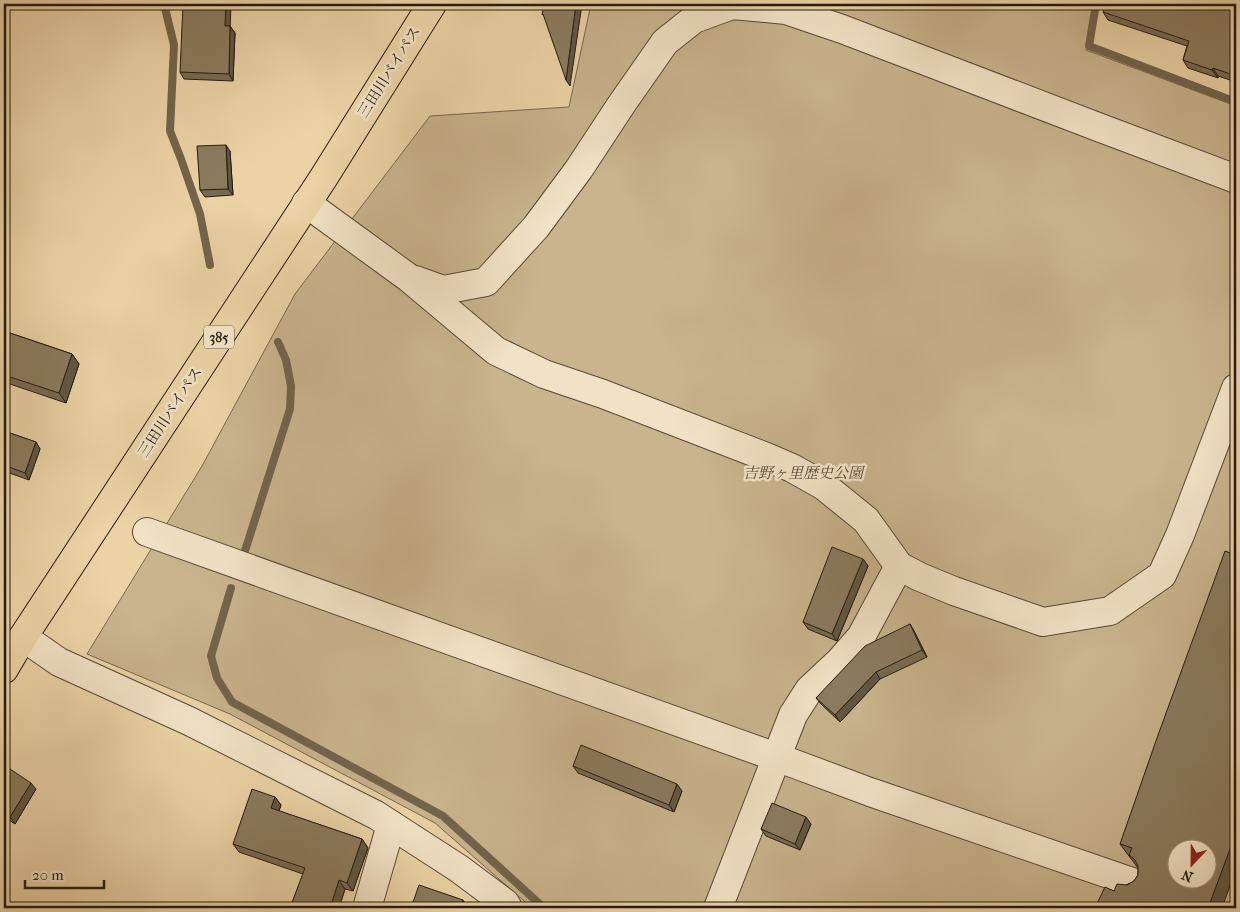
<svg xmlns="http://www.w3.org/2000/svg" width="1240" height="912" font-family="'IM FELL French Canon','Noto Serif JP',serif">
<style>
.green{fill:#c9b48d;stroke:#766850;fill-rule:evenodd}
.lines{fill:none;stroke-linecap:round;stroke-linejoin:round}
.stream{stroke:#73644d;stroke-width:8}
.minor-casing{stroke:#564937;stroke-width:30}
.highway-casing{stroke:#241b12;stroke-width:30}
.minor{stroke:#f2e2c5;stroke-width:28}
.highway{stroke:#ebd3a6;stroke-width:28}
.wall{fill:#786a52;stroke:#241b12}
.shaded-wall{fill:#615642;stroke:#241b12}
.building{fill:#8b7b5f;stroke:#241b12;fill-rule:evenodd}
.labels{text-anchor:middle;stroke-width:5;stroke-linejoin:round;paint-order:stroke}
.shield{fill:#f2e2c5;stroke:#625748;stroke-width:1}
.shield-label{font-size:14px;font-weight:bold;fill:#241b12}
.street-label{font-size:15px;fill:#241b12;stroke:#f2e2c5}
.park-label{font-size:15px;font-style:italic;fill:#564937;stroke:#f2e2c5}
</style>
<rect width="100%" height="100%" fill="#ebd3a6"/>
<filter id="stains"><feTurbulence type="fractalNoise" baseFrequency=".004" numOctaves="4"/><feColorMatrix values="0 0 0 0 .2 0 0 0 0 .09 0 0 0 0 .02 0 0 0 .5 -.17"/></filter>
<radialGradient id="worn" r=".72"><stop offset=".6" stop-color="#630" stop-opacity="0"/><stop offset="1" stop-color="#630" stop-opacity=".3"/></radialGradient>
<path class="green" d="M 591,4 L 1093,4 L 1086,50 L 1236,106 L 1236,908 L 532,908 L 435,823 L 230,714 L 87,654 L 202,466 L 295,294 L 430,116 L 569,107 ZM 1178,850 L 1208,850 L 1208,880 L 1178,880 Z"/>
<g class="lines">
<g class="stream">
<path d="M 164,4 L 174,45 L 170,131 L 181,159 L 200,214 L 210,265"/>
<path d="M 1096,4 L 1089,46 L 1236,102"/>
<path d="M 244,554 L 290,409 L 291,386 L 286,360 L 278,342"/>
<path d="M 231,588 L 211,656 L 217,678 L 232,702 L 443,816 L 544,908"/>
</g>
<g class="minor-casing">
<g id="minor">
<path d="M 306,203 L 409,278 L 496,351 L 544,374 L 603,394 L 769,458 L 792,468 L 824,486 L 866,520 L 899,566 L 920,577 L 954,591 L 1043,622 L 1110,611 L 1162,575 L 1180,535 L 1236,388"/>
<path d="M 415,280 L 443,290 L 486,282 L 536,227 L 579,169 L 621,105 L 665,42 L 694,19 L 732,5 L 786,10 L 842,29 L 1098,127 L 1236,179"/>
<path d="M 147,532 L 776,757 L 870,792 L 1132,882"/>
<path d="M 23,637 L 59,662 L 189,721 L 376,815 L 458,868 L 505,903 L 508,908"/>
<path d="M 367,908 L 391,825"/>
<path d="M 718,908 L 793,715 L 809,690 L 840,661 L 861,637 L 899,566"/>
</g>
</g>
<g class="highway-casing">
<path id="highway" d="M 4,669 L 23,637 L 324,177 L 432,4"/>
</g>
<use href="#minor" class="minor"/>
<use href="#highway" class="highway"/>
</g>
<g class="wall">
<path d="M 1236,4 L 1236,82 L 1218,76 L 1218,78 L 1188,68 L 1183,60 L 1187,46 L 1108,20 L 1103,12 Z"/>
<path d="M 230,26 L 235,33 L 233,81 L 184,79 L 180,72 Z"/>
<path d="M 230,151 L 233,195 L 205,197 L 200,190 Z"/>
<path d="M 4,331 L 72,354 L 79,364 L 66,403 L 4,382 Z"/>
<path d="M 4,431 L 36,442 L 40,449 L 29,480 L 4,471 Z"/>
<path d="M 863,559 L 868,566 L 837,641 L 808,629 L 803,622 Z"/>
<path d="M 910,624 L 914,631 L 927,657 L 880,679 L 840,722 L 821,704 L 816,698 Z"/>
<path d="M 4,765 L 36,789 L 15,824 L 4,817 Z"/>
<path d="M 573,766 L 682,791 L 674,812 L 578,773 Z"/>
<path d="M 275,797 L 281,805 L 279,811 L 362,839 L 368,848 L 353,891 L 345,889 L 339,908 L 290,908 L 303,874 L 239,852 L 233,844 Z"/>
<path d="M 811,824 L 800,850 L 766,836 L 761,829 Z"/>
<path d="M 1120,844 L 1236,869 L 1114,891 L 1134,881 L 1138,875 L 1138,868 Z"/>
</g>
<g class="shaded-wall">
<path d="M 226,4 L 231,4 L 230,32 L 225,26 Z"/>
<path d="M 576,4 L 582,4 L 570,86 L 566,80 Z"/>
<path d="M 230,26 L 235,33 L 233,81 L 229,74 Z"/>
<path d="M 1213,68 L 1218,76 L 1218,78 L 1212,70 Z"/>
<path d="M 226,145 L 230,151 L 233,195 L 228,189 Z"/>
<path d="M 72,354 L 79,364 L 66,403 L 59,393 Z"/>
<path d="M 36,442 L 40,449 L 29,480 L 25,473 Z"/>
<path d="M 863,559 L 868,566 L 837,641 L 832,634 Z"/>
<path d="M 910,624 L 914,631 L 927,657 L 922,650 Z"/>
<path d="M 876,672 L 880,679 L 840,722 L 835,715 Z"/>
<path d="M 31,783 L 36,789 L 15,824 L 10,817 Z"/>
<path d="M 677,784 L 682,791 L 674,812 L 669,805 Z"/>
<path d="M 275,797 L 281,805 L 277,816 L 271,808 Z"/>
<path d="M 806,817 L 811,824 L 800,850 L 795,844 Z"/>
<path d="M 1236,833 L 1236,869 L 1222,908 L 1208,908 Z"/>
<path d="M 362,839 L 368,848 L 353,891 L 347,883 Z"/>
<path d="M 339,880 L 345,889 L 339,908 L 330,908 Z"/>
<path d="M 463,900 L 468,907 L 467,908 L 460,908 Z"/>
</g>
<g class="building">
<path d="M 183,4 L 226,4 L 225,26 L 230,26 L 229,74 L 180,72 Z"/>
<path d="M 544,4 L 576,4 L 566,80 L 543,14 L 542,15 Z"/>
<path d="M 1105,4 L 1236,4 L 1236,76 L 1213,68 L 1212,70 L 1183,60 L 1189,41 L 1103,12 Z"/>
<path d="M 226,145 L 228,189 L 200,190 L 197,146 Z"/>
<path d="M 4,331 L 72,354 L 59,393 L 4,375 Z"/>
<path d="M 4,431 L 36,442 L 25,473 L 4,465 Z"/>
<path d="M 832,547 L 863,559 L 832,634 L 803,622 Z"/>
<path d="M 1225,551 L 1236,555 L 1236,833 L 1208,908 L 1095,908 L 1105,887 L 1114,891 L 1117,884 L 1127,885 L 1134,881 L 1138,875 L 1138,866 L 1135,860 L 1129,855 L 1132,848 L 1120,844 L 1157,738 ZM 1178,850 L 1208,850 L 1208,880 L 1178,880 Z"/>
<path d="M 910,624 L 922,650 L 876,672 L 835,715 L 816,698 L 865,646 Z"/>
<path d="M 581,745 L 677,784 L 669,805 L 573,766 Z"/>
<path d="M 4,765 L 31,783 L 10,817 L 4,814 Z"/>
<path d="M 252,789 L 275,797 L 271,808 L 362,839 L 347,883 L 339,880 L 330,908 L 290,908 L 305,868 L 233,844 Z"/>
<path d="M 772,803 L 806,817 L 795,844 L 761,829 Z"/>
<path d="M 419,885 L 463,900 L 460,908 L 411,908 Z"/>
</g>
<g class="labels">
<rect class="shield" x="204" y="325.5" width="30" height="23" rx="4"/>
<g class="shield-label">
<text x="219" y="342">385</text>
</g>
<g class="street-label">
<text transform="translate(389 72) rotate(-58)" y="5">三田川バイパス</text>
<text transform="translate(170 412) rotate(-57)" y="5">三田川バイパス</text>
</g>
<g class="park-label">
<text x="803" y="478">吉野ヶ里歴史公園</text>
</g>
</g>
<rect width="1240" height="912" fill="none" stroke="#ebd3a6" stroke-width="20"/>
<rect x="5" y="5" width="1230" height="902" fill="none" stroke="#241b12" stroke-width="2.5"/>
<rect x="10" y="10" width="1220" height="892" fill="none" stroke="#241b12"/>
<g transform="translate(1192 864) rotate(202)"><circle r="24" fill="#f2e2c5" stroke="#a0927d"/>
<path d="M0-4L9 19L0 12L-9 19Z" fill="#8f2418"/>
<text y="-8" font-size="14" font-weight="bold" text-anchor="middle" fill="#241b12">N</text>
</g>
<path d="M25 880v8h79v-8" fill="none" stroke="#241b12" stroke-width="2.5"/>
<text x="32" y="880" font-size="15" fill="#241b12" stroke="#f2e2c5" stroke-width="4" paint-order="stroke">20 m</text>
<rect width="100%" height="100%" filter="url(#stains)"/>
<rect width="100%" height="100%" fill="url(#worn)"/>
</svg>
